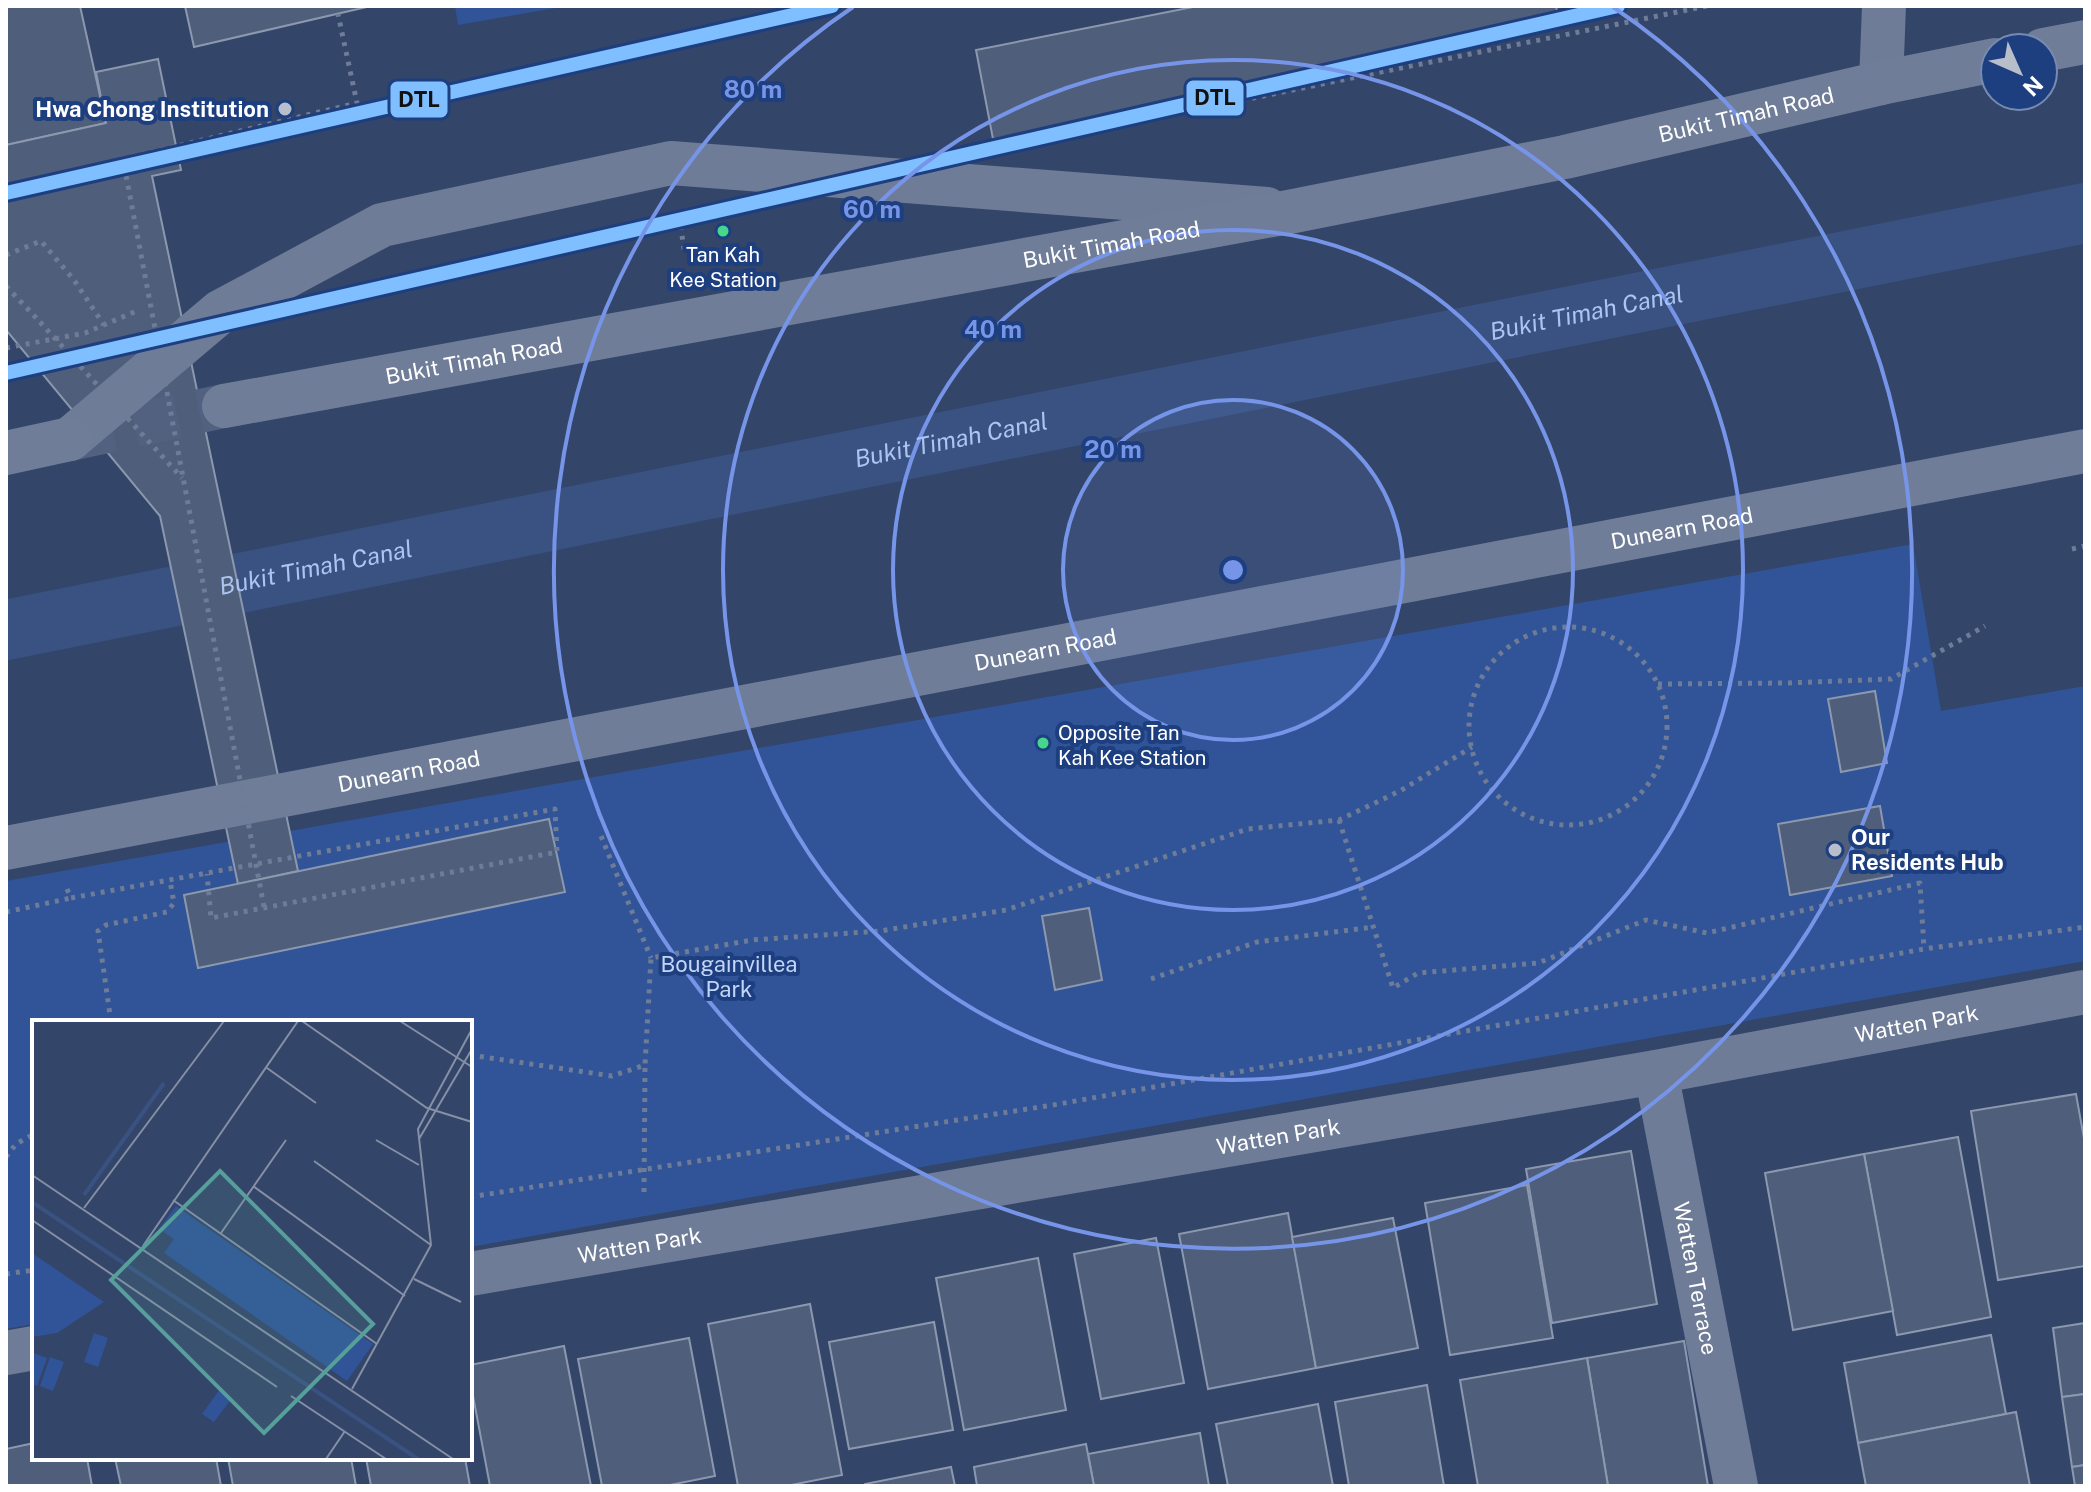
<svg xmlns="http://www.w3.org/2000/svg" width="2091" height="1492" font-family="'Public Sans',sans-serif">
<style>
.green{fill:#305497}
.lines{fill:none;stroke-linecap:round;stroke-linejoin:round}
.canal{stroke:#3a5282;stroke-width:60}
.building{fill:#4f5e7a;stroke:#8c98ae;stroke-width:2}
.highway-tunnel{stroke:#526180;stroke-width:44;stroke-dasharray:44 22;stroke-linecap:butt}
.path{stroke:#6e7c97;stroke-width:5;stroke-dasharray:4 6;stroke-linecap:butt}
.minor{stroke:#6e7c97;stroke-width:44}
.highway{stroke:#6f7d98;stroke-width:44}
.path-bridge{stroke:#6e7c97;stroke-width:5;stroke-dasharray:4 6;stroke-linecap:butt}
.metro-1-casing{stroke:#1d3e7f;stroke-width:20}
.metro-1{stroke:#80bfff;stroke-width:14}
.ring{fill:none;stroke:#7795e8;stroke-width:4}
.poi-dot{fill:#b8beca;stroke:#1d3e7f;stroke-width:3}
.bus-dot{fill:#46d78d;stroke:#1d3e7f;stroke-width:3}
.labels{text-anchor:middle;stroke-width:8;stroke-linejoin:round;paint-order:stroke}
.bus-label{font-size:20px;fill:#fff;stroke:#1d3e7f}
.poi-label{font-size:22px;font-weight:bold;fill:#fff;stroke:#1d3e7f;text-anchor:end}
.street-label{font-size:22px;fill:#fff;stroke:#1d3e7f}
.park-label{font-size:22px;fill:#c4d6f7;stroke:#1d3e7f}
.water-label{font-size:24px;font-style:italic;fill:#acc4f0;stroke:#1d3e7f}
.inset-river{fill:none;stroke:#3a5282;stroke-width:4}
.inset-road{fill:none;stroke:#858fa5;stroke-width:2}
.view{fill:#579f9a;fill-opacity:0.15;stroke:#579f9a;stroke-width:4}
.inset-edge{fill:none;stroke:#fff;stroke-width:4}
.centre{fill:#7795e8;stroke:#1d3e7f;stroke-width:4}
.ring-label{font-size:24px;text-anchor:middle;font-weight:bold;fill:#7795e8;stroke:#1d3e7f;stroke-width:8;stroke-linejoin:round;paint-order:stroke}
.line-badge{stroke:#1d3e7f;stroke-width:3}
.pale-badge-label{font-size:22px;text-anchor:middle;font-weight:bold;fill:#111}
</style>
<rect width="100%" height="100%" fill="#334569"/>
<g class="green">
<path d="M 455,6 L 567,6 L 458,25 Z"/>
<path d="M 1913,544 L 1941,711 L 2085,686 L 2085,961 L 470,1247 L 470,1022 L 34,1022 L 34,1324 L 6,1329 L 6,881 Z"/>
</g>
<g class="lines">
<path class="canal" id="s1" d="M 6,630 L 2085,213"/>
</g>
<g class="building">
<path d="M 6,6 L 80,6 L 106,123 L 6,145 Z"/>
<path d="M 185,6 L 371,6 L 194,47 Z"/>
<path d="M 1198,6 L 1556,6 L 1560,27 L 993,139 L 976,50 Z"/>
<path d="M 158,59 L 181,170 L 152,176 L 298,871 L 238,884 L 160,516 L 6,330 L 6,145 L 106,123 L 96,72 Z"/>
<path d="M 1875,691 L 1887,763 L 1841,772 L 1828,699 Z"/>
<path d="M 1880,806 L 1892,876 L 1790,895 L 1778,824 Z"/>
<path d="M 549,819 L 565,892 L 198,968 L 184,895 Z"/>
<path d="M 1089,908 L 1102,980 L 1055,990 L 1042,916 Z"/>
<path d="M 2076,1094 L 2085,1144 L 2085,1266 L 1998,1280 L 1971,1111 Z"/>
<path d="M 1958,1137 L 1991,1317 L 1897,1335 L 1864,1154 Z"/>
<path d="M 1631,1151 L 1657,1304 L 1552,1323 L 1526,1169 Z"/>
<path d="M 1864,1154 L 1893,1311 L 1793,1330 L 1765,1173 Z"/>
<path d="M 1527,1185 L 1553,1338 L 1450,1355 L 1425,1203 Z"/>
<path d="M 1288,1213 L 1316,1368 L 1208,1389 L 1179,1234 Z"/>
<path d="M 1393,1218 L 1418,1348 L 1316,1368 L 1292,1237 Z"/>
<path d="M 1156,1238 L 1184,1383 L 1101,1399 L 1074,1254 Z"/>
<path d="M 1038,1258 L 1066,1410 L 964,1430 L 936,1278 Z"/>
<path d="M 810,1304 L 842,1475 L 786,1486 L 738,1486 L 708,1324 Z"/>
<path d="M 934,1322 L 953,1430 L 849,1449 L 829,1342 Z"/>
<path d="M 2085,1323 L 2085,1394 L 2062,1397 L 2053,1328 Z"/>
<path d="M 1991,1335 L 2006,1414 L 1858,1443 L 1844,1363 Z"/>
<path d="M 689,1338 L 715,1476 L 665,1486 L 602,1486 L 578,1359 Z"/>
<path d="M 1684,1341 L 1708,1486 L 1608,1486 L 1587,1358 Z"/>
<path d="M 564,1346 L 591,1486 L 490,1486 L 470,1380 L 470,1365 Z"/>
<path d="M 1587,1358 L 1608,1486 L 1478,1486 L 1460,1380 Z"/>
<path d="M 1427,1385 L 1444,1486 L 1349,1486 L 1335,1402 Z"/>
<path d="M 2085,1394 L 2085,1465 L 2072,1467 L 2062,1397 Z"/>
<path d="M 1318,1404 L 1333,1486 L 1228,1486 L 1216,1424 Z"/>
<path d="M 2016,1412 L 2030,1486 L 1866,1486 L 1858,1443 Z"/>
<path d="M 1200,1433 L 1209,1486 L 1094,1486 L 1088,1454 Z"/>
<path d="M 34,1443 L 34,1458 L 87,1458 L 92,1486 L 6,1486 L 6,1449 Z"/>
<path d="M 1086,1444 L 1094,1486 L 977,1486 L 974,1467 Z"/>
<path d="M 115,1458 L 216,1458 L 221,1486 L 121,1486 Z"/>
<path d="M 228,1458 L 351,1458 L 356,1486 L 233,1486 Z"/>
<path d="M 366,1458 L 465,1458 L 470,1486 L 371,1486 Z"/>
<path d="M 2085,1465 L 2085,1486 L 2075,1486 L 2072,1467 Z"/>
<path d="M 951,1467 L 955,1486 L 865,1486 L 865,1484 Z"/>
</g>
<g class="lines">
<path class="highway-tunnel" d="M 70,439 L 224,406"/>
<g class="path">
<path d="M 1056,138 L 1707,6"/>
<path d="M 679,216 L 685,255"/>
<path d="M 6,255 L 41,241 L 74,280 L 104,325"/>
<path d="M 6,286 L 40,322"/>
<path d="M 6,348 L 85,333 L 139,310"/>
<path d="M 2072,549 L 2085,546"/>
<circle cx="1568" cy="726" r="99"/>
<path d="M 1658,684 L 1788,683 L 1891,679 L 1985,626"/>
<path d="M 1339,820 L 1393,988 L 1418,973 L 1538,963 L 1646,920 L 1707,933 L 1920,883 L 1924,949"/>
<path d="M 601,836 L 651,958"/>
<path d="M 67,889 L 71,898 L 555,809 L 557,852 L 211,918 L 207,874"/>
<path d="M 6,912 L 71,898"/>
<path d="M 1151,979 L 1257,942 L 1373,927"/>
<path d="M 111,1022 L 98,931 L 106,925 L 167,912 L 174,903 L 170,881"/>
<path d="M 470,1055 L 612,1076 L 645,1065 L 651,958 L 752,940 L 880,931 L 1006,910 L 1248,829 L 1339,820 L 1400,791 L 1472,747"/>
<path d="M 6,1157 L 16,1144 L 34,1134"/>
<path d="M 644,1192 L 645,1065"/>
<path d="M 470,1197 L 1059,1104 L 1924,949 L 2085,927"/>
<path d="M 6,1274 L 34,1270"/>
</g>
<g class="minor">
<path d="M 1881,83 L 1884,6"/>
<path d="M 70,439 L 220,312 L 382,225 L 671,163 L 1267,209"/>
<path id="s2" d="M 1656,1072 L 1736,1486"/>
<path id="s3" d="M 470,1274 L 1656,1072 L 2085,992"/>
<path d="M 6,1353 L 34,1348"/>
</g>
<g class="highway">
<path d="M 2043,50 L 2085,42"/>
<path id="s4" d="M 224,406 L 1294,211 L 1565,157 L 1881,83 L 1995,60"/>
<path d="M 6,453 L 70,439"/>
<path id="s5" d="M 6,848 L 2085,451"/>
</g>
<g class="path-bridge">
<path d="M 40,322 L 182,478"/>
<path d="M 264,907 L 123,159 L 357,103 L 338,14"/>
</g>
<g class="metro-1-casing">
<g id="metro-1">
<path d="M 6,193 L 832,6"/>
<path d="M 6,373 L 1618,6"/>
</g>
</g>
<use href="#metro-1" class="metro-1"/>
</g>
<circle cx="1233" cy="570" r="170" fill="#7795e8" fill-opacity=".12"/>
<g class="ring">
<circle cx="1233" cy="570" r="170"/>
<circle cx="1233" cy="570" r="340"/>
<circle cx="1233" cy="570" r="510"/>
<path d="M1613 7A679 679 0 1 1 853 7"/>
</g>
<g class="poi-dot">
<circle cx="285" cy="109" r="8"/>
<circle cx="1835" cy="850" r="8"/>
</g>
<g class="bus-dot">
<circle cx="723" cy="231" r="7"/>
<circle cx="1043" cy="743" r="7"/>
</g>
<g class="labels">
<g class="bus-label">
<text x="723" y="262">Tan Kah<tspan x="723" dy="25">Kee Station</tspan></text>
<text x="1058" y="740" text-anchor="start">Opposite Tan<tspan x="1058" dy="25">Kah Kee Station</tspan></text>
</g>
<g class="poi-label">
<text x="269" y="117">Hwa Chong Institution</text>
<text x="1851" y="845" text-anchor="start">Our<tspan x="1851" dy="25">Residents Hub</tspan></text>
</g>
<g class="street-label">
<text dy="8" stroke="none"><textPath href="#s4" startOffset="1550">Bukit Timah Road</textPath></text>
<text dy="8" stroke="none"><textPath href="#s4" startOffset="902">Bukit Timah Road</textPath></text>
<text dy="8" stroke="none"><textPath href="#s4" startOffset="254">Bukit Timah Road</textPath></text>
<text dy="8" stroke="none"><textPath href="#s5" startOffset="1706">Dunearn Road</textPath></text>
<text dy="8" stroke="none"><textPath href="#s5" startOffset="1058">Dunearn Road</textPath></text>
<text dy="8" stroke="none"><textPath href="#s5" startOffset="410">Dunearn Road</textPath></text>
<text dy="8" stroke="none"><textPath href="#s3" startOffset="1468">Watten Park</textPath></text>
<text dy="8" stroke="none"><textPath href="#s3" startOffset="820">Watten Park</textPath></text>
<text dy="8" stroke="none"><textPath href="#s3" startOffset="172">Watten Park</textPath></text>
<text dy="8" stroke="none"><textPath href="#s2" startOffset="210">Watten Terrace</textPath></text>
</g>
<g class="park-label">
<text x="729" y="972">Bougainvillea<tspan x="729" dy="25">Park</tspan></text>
</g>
<g class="water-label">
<text dy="8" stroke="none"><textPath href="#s1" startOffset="1612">Bukit Timah Canal</textPath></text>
<text dy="8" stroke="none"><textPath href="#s1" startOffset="964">Bukit Timah Canal</textPath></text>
<text dy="8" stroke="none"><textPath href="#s1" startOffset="316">Bukit Timah Canal</textPath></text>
</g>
</g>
<g transform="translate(32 1020)">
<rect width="440" height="440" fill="#334569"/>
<path d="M 144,186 L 341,324 L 315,361 L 132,233 L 142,219 L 127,209 ZM 0,233 L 72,282 L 25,313 L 0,317 ZM 62,313 L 76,318 L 66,347 L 52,342 ZM 2,333 L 15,338 L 5,366 L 0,364 ZM 18,337 L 32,342 L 21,371 L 8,366 ZM 188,369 L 200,378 L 182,402 L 170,394 Z" fill="#305497"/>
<path class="inset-river" d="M 52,175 L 132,63M 0,182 L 386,439"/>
<path class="inset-road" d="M 270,1 L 395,88 L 440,102M 368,1 L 440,47M 235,48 L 284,83M 387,119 L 440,29M 344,120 L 387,145M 282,141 L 399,225M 0,155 L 421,439M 221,166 L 373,276M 141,180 L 345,324M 52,188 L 192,1M 0,200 L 245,367M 189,213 L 254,120M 111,226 L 266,1M 382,259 L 429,282M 320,369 L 399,225 L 386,109 L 440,9M 259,376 L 354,439M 294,439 L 313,411"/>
<path class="view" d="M 188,151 L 341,304 L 232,413 L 79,260 Z"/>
<rect width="440" height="440" class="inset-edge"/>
</g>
<circle cx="1233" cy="570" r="12" class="centre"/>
<g class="ring-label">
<text x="753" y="98">80 m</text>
<text x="872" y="218">60 m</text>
<text x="993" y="338">40 m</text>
<text x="1113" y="458">20 m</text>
</g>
<g class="line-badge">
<rect x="1185" y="79" width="60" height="38" rx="8" fill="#80bfff"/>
<rect x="389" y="80" width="60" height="39" rx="8" fill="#80bfff"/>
</g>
<g class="pale-badge-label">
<text x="1215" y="105">DTL</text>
<text x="419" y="107">DTL</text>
</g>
<rect width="2091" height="1492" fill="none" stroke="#ffffff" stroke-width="16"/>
<g transform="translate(2019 72) rotate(135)"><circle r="38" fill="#1d3e7f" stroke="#778bb2" stroke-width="2"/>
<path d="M0-6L14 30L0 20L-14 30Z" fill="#b8beca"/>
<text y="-12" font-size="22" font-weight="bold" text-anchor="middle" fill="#ffffff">N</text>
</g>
</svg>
